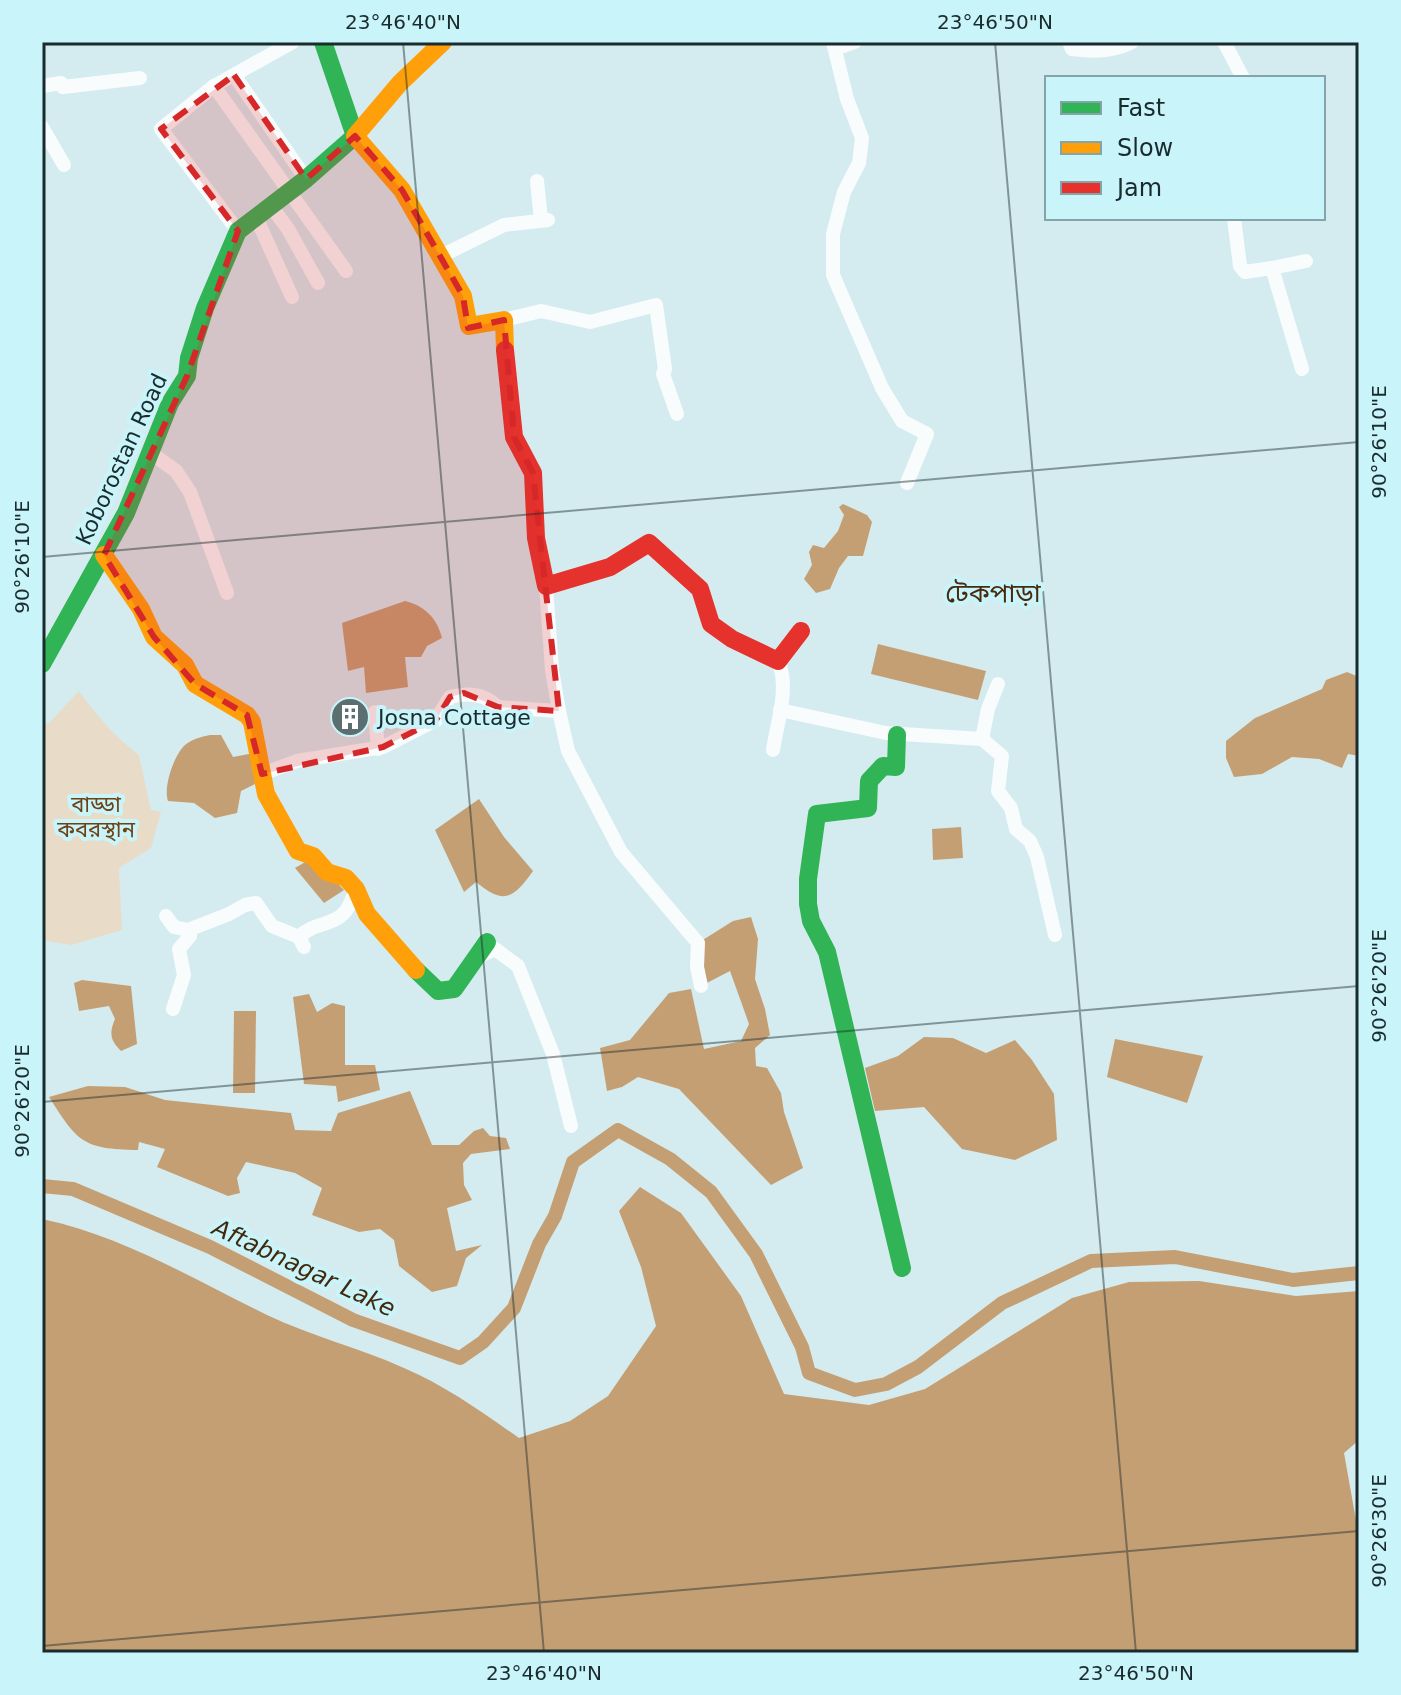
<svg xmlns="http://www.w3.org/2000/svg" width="1401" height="1695" font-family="'DejaVu Sans','Noto Sans Bengali',sans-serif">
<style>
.green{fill:#e8dcc9}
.water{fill:#c59f74}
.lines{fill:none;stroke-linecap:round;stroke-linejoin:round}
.canal{stroke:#c59f74;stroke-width:14}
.street{stroke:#f9fcfd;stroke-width:14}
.fast{stroke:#30b455;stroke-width:18}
.slow{stroke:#ff9f0a;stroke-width:18}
.jam{stroke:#e5322d;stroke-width:18}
.marked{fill:#d62828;fill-opacity:0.2;stroke:#d62828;stroke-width:6;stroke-dasharray:16 10;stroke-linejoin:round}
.ticks{fill:none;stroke:#1a2b2d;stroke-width:2;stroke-opacity:0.45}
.labels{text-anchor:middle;stroke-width:8;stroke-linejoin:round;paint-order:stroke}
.street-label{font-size:22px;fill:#1a2b2d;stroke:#c9f4fa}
.poi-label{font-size:22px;fill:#1a2b2d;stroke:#c9f4fa;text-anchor:start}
.park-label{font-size:22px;fill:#6d4113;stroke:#c9f4fa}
.water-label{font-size:24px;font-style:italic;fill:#42280d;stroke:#c9f4fa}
.quarter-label{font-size:26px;fill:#482b0e;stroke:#c9f4fa}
.neatline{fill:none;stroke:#1a2b2d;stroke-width:3}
.ticks-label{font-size:20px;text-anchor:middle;fill:#1a2b2d}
</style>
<rect width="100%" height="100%" fill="#d4ecef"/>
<path class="green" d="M 79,691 C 97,716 115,737 139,755 L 151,810 L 161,812 L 151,848 L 119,868 L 122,930 L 71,945 L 42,940 L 42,720 L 48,724 Z"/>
<g class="water">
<path d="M 843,504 L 867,515 L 872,522 L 863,556 L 848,556 L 839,568 L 830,589 L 816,593 L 804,579 L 812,565 L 809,552 L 813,545 L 824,548 L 838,531 L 844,515 L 839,507 Z"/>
<path d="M 405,601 C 425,606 437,618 442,638 L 427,646 L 421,657 L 405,657 L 408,687 L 366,693 L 364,667 L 348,671 L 342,623 Z"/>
<path d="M 878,644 L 986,671 L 978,700 L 871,674 Z"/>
<path d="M 1347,672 L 1359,677 L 1359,756 L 1348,754 L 1342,768 L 1319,759 L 1292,757 L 1262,774 L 1234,777 L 1226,758 L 1226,741 L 1255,718 L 1322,689 L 1326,680 Z"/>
<path d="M 210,735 L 221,735 L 233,757 L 254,753 L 255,784 L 241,791 L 237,813 L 215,818 L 194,803 L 168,801 C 163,787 174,755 185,745 C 192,739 201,737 210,735 Z"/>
<path d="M 479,799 L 504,837 L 533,871 C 513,899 504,905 476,882 L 464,892 L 435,830 Z"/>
<path d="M 961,827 L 963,858 L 933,860 L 932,829 Z"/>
<path d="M 312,858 L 344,890 L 324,903 L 295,868 Z"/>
<path d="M 751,917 L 758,939 L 755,979 L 765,1009 L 770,1035 L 755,1048 L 756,1066 L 767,1068 L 781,1093 L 784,1112 L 803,1168 L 771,1185 L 679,1089 L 638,1077 L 622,1087 L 607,1091 L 600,1048 L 630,1040 L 669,993 L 691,989 L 704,1049 L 741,1041 L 749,1024 L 730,971 L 701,986 L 698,943 L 733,921 Z"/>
<path d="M 82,980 L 131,986 L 137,1044 L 121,1051 C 110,1040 109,1033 115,1019 L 109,1006 L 79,1011 L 74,983 Z"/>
<path d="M 309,994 L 317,1012 L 332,1003 L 345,1006 L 345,1065 L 375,1065 L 380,1090 L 338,1102 L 336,1086 L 304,1084 L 293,997 Z"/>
<path d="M 234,1011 L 256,1011 L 255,1093 L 233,1093 Z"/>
<path d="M 924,1037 L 953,1038 L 986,1053 L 1015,1040 L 1032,1060 L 1054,1094 L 1057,1140 L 1015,1160 L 962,1149 L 924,1107 L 875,1111 L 865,1068 L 898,1056 Z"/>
<path d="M 1115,1039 L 1203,1056 L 1187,1103 L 1107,1077 Z"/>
<path d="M 88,1086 L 125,1087 L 165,1100 L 291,1113 L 295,1130 L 331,1131 L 338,1113 L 410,1091 L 432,1145 L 459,1145 L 474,1131 L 483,1128 L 490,1136 L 506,1138 L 510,1149 L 471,1154 L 463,1163 L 464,1185 L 472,1200 L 447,1208 L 456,1251 L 482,1245 L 466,1258 L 457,1286 L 432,1292 L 399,1266 L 394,1240 L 380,1229 L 359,1232 L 312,1215 L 322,1188 L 295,1173 L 246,1162 L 237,1178 L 240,1193 L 228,1196 L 157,1167 L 165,1149 L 139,1142 L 138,1150 C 82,1149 78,1142 49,1097 Z"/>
<path d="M 640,1187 L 681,1213 L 741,1296 L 784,1394 L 869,1405 L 925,1389 L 1072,1298 L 1129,1282 L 1199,1281 L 1296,1296 L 1359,1291 L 1359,1440 L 1344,1453 L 1359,1537 L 1359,1653 L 42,1653 L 42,1219 C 123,1236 193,1279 267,1315 C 311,1336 360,1348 404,1368 C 446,1386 482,1412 519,1438 L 570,1421 L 608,1396 L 656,1326 L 641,1267 L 619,1211 Z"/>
</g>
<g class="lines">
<path class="canal" d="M 42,1186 L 73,1189 L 210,1247 L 353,1320 L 460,1358 L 483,1342 L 514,1308 L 539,1244 L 555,1216 L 573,1162 L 618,1130 L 670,1159 L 711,1192 L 756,1254 L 802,1347 L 809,1373 L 855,1390 L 886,1384 L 918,1367 L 1002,1303 L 1091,1261 L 1175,1257 L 1293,1280 L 1359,1273"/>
<g class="street">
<path d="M 833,42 L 847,99 L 862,138 L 859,163 L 844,192 L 833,234 L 833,275 L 882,388 L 902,421 L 927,434 L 907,483"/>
<path d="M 1069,42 L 1072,49 C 1094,52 1112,52 1132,42"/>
<path d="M 1224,42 L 1243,78"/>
<path d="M 835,49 L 855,42"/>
<path d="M 234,75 L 306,179"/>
<path d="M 42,86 L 61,83 L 63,87 L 140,78"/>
<path d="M 214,86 L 346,271"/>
<path d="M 42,127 L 64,165"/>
<path d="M 537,181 L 541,220"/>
<path d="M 271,206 L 288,229 L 318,283"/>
<path d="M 256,217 L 292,297"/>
<path d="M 1234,218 L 1240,266 L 1245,272 L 1272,268 L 1302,369"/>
<path d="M 238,231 L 161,129 L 214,86 L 293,42"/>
<path d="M 439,257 L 504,225 L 548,220"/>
<path d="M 1272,268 L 1306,261"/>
<path d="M 504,320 L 541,311 L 590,322 L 656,305 L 665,369 L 663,374 L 677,414"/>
<path d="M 151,453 L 176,471 L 190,492 L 227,593"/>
<path d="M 780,710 L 886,733 L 982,739 L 1002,756 L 998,791 L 1011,808 L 1016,829 L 1030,841 L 1037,857 L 1055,935"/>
<path d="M 559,711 L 568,751 L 621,852 L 698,943 L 697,967 L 701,986"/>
<path d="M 375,712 L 378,749"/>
<path d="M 982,739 L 988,709 L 998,684"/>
<path d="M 773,750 C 777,723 790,687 778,661"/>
<path d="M 262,774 L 297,761 L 383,747 L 436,720 L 450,697 C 468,692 485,694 498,707 L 559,711 L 552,670 L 546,586"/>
<path d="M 166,916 L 174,927 L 188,930"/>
<path d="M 304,947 L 299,937 C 314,922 332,926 344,913 C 350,907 353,896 356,889"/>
<path d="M 476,958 L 495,949 L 518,966 L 553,1054 L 571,1126"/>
<path d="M 173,1009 L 184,975 L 179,949 L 190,936 L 188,930 L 229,914 L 245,905 L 256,903 L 272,926 L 299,937"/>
</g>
<g class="fast">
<path d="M 42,664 L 126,513 L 170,403 L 187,376 L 189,358 L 205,308 L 238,231 L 306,179 L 355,136 L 323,42"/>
<path d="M 897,735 L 896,767 L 883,766 L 869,781 L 868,808 L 817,814 L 808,879 L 808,904 L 811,921 L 827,952 L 902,1268"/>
<path d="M 416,970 L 438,991 L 454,989 L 487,942"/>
</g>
<g class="slow">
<path d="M 443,42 L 400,83 L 355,136 L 402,190 L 463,296 L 469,326 L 504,320 L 505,350"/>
<path d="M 104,555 L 141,609 L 154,637 L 185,665 L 195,684 L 247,715 L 252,722 L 266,794 L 298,851 L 313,856 L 327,872 L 346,878 L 356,889 L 367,914 L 416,970"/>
</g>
<path class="jam" d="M 505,350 L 514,437 L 533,473 L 536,538 L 546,586 L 610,567 L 649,543 L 700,589 L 711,624 L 732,639 L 778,661 L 801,631"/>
</g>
<path class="marked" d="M 234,75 L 306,179 L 355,136 L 402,190 L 463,296 L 468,328 L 504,320 L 514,437 L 533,473 L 559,711 L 498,707 L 464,693 L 450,697 L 436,720 L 383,747 L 262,774 L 247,715 L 195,684 L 154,637 L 104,555 L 187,376 L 238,231 L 161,129 Z"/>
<path class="ticks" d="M 403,42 L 544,1653M 995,42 L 1136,1653M 42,557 L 1359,442M 42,1102 L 1359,986M 42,1646 L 1359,1531"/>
<defs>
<g id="building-disc" transform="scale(2)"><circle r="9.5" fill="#5b6f71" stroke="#c9f4fa"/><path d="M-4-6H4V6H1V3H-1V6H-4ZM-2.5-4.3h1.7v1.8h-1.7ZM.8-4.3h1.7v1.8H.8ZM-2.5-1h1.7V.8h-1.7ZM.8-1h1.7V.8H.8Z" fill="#fff"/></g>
</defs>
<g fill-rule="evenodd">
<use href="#building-disc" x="350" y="717"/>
</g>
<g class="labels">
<g class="street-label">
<text transform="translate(121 459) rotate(-65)" y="8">Koborostan Road</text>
</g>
<g class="poi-label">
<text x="378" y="725">Josna Cottage</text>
</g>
<g class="park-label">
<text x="96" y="812">বাড্ডা<tspan x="96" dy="25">কবরস্থান</tspan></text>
</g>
<g class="water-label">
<text transform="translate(304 1268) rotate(25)" y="8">Aftabnagar Lake</text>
</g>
<g class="quarter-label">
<text x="993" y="602">টেকপাড়া</text>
</g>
</g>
<rect width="1401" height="1695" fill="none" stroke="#c9f4fa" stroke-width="88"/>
<rect x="1045" y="76" width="280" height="144" fill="#c9f4fa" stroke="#83a4a8" stroke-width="2"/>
<rect x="1061" y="102" width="40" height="12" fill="#30b455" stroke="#83a4a8" stroke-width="2"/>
<text x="1117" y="116" font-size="24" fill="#1a2b2d">Fast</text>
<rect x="1061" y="142" width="40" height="12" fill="#ff9f0a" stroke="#83a4a8" stroke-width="2"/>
<text x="1117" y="156" font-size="24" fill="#1a2b2d">Slow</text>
<rect x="1061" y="182" width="40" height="12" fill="#e5322d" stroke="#83a4a8" stroke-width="2"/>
<text x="1117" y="196" font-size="24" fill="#1a2b2d">Jam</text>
<rect x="44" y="44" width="1313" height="1607" class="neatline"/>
<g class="ticks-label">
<text x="403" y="29">23°46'40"N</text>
<text x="995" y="29">23°46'50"N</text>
<text transform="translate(1379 442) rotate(-90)" y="7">90°26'10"E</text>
<text transform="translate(22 557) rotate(-90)" y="7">90°26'10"E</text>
<text transform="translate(1379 986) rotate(-90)" y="7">90°26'20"E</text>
<text transform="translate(22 1101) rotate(-90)" y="7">90°26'20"E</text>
<text transform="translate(1379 1531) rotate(-90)" y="7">90°26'30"E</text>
<text x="544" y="1680">23°46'40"N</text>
<text x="1136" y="1680">23°46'50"N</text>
</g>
</svg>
